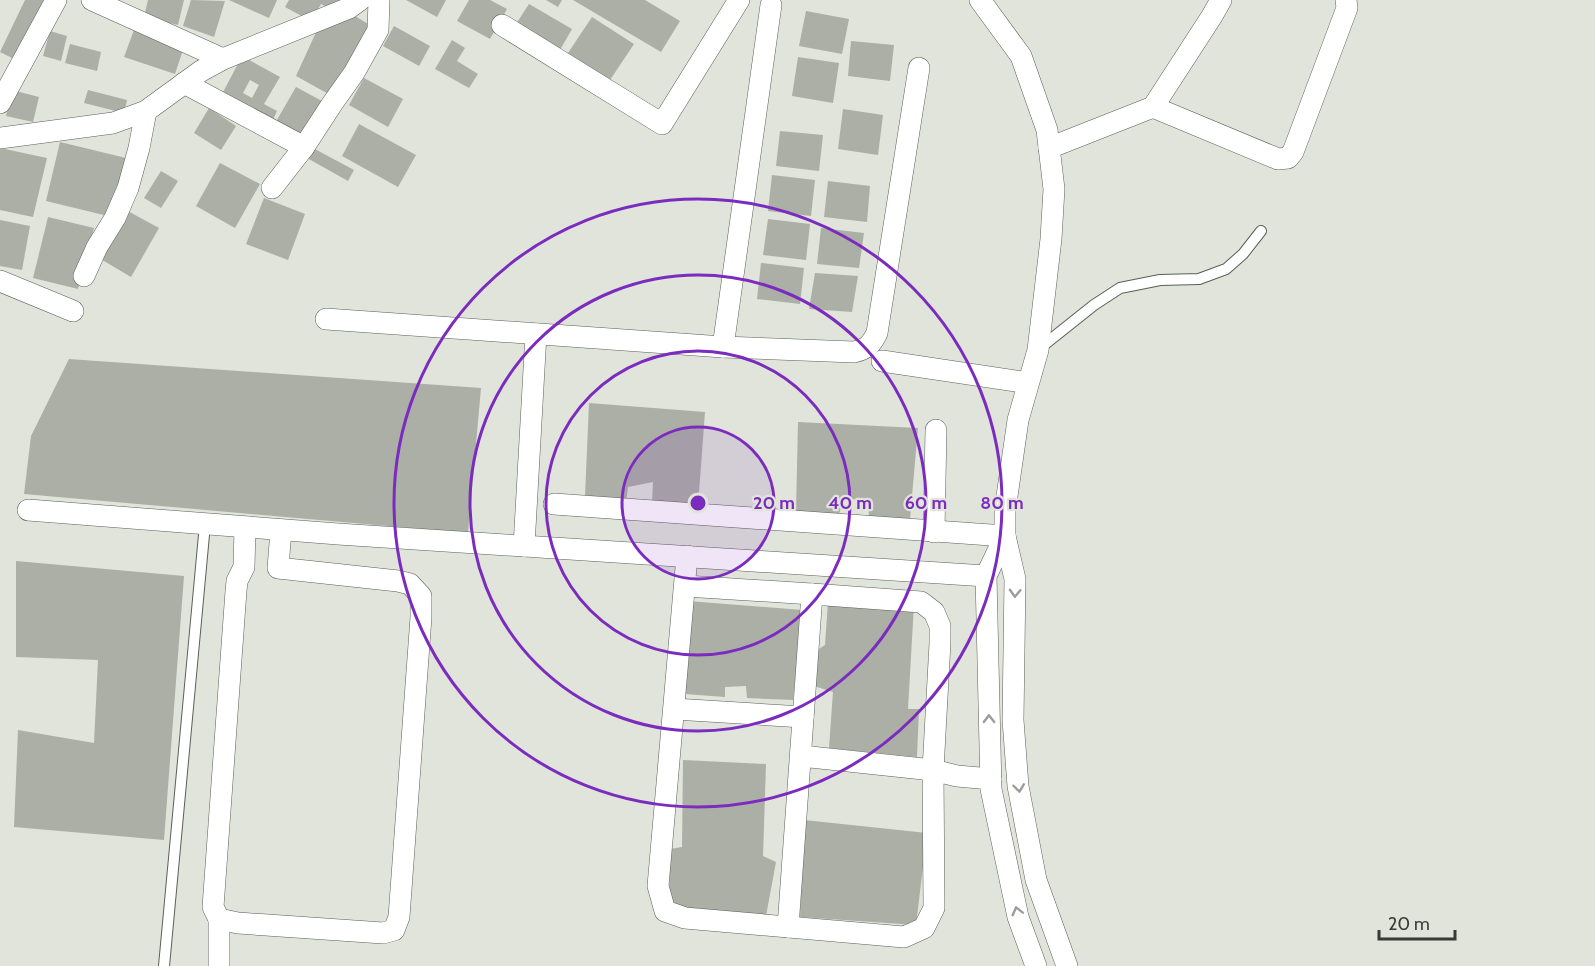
<svg xmlns="http://www.w3.org/2000/svg" width="1595" height="966" font-family="Cabin,sans-serif">
<style>
.building{fill:#abafa6;fill-rule:evenodd}
.lines{fill:none;stroke-linecap:round;stroke-linejoin:round}
.lane-casing{stroke:#5b5f57;stroke-width:12}
.street-casing{stroke:#5b5f57;stroke-width:22}
.lane{stroke:#fff;stroke-width:10}
.street{stroke:#fff;stroke-width:21}
.oneway{stroke:#9c9c9a}
.ring{fill:none;stroke:#7b2cbf;stroke-width:3}
.centre{fill:#7b2cbf;stroke:#e0e4da;stroke-width:3}
.ring-label{font-size:18px;text-anchor:middle;font-weight:bold;fill:#7b2cbf;stroke:#e0e4da;stroke-width:4.5;stroke-linejoin:round;paint-order:stroke}
</style>
<rect width="100%" height="100%" fill="#e0e4da"/>
<g class="building">
<path d="M 25,0 L 47,0 L 18,61 L 0,52 Z"/>
<path d="M 148,0 L 184,0 L 178,25 L 144,17 Z"/>
<path d="M 191,0 L 225,1 L 214,37 L 183,26 Z"/>
<path d="M 229,0 L 277,0 L 269,18 Z"/>
<path d="M 289,0 L 343,0 L 336,12 L 321,4 L 311,21 L 285,7 Z"/>
<path d="M 406,0 L 446,0 L 437,17 Z"/>
<path d="M 469,0 L 490,0 L 507,9 L 490,39 L 457,21 Z"/>
<path d="M 546,0 L 562,0 L 558,7 Z"/>
<path d="M 573,0 L 645,0 L 680,21 L 661,52 Z"/>
<path d="M 529,4 L 572,29 L 560,50 L 516,24 Z"/>
<path d="M 347,11 L 373,27 L 334,97 L 296,76 L 318,28 Z"/>
<path d="M 806,11 L 849,19 L 842,54 L 799,46 Z"/>
<path d="M 592,17 L 634,44 L 610,80 L 568,53 Z"/>
<path d="M 394,26 L 430,46 L 419,66 L 383,46 Z"/>
<path d="M 134,30 L 184,47 L 175,74 L 124,57 Z"/>
<path d="M 50,31 L 67,36 L 61,61 L 43,56 Z"/>
<path d="M 452,40 L 465,48 L 457,61 L 478,74 L 469,88 L 435,69 Z"/>
<path d="M 851,41 L 894,45 L 890,81 L 848,76 Z"/>
<path d="M 70,44 L 101,52 L 97,71 L 65,63 Z"/>
<path d="M 242,56 L 280,77 L 264,104 L 277,111 L 271,124 L 221,96 ZM 250,80 L 259,85 L 252,98 L 243,93 Z"/>
<path d="M 798,57 L 839,63 L 833,103 L 792,96 Z"/>
<path d="M 364,78 L 403,99 L 388,127 L 349,105 Z"/>
<path d="M 296,87 L 322,101 L 301,140 L 274,125 Z"/>
<path d="M 12,90 L 39,97 L 33,122 L 6,116 Z"/>
<path d="M 88,90 L 127,100 L 124,113 L 84,103 Z"/>
<path d="M 209,108 L 236,126 L 221,150 L 194,133 Z"/>
<path d="M 843,109 L 883,115 L 878,155 L 838,149 Z"/>
<path d="M 359,124 L 416,155 L 398,187 L 342,156 Z"/>
<path d="M 780,131 L 823,135 L 819,171 L 776,166 Z"/>
<path d="M 60,142 L 126,158 L 112,217 L 46,201 Z"/>
<path d="M 0,148 L 47,158 L 33,217 L 0,210 Z"/>
<path d="M 313,148 L 354,170 L 348,181 L 307,158 Z"/>
<path d="M 220,163 L 260,184 L 235,228 L 196,206 Z"/>
<path d="M 161,171 L 178,181 L 161,208 L 144,198 Z"/>
<path d="M 772,175 L 815,180 L 811,216 L 768,211 Z"/>
<path d="M 828,181 L 870,186 L 867,222 L 824,217 Z"/>
<path d="M 264,198 L 305,214 L 288,260 L 246,244 Z"/>
<path d="M 126,210 L 159,228 L 131,277 L 99,258 Z"/>
<path d="M 48,217 L 94,228 L 78,289 L 33,278 Z"/>
<path d="M 768,219 L 810,224 L 806,260 L 763,255 Z"/>
<path d="M 0,220 L 30,226 L 22,270 L 0,266 Z"/>
<path d="M 821,228 L 864,233 L 859,268 L 817,264 Z"/>
<path d="M 761,263 L 804,268 L 800,304 L 757,299 Z"/>
<path d="M 815,273 L 858,276 L 852,312 L 809,309 Z"/>
<path d="M 69,359 L 481,388 L 468,533 L 24,494 L 31,436 Z"/>
<path d="M 589,403 L 705,412 L 698,506 L 652,502 L 653,482 L 628,487 L 626,503 L 585,496 Z"/>
<path d="M 798,422 L 918,428 L 910,519 L 869,517 L 868,501 L 844,498 L 839,514 L 796,512 Z"/>
<path d="M 16,561 L 184,576 L 164,840 L 14,827 L 18,730 L 94,743 L 98,660 L 16,657 Z"/>
<path d="M 688,601 L 802,610 L 793,700 L 747,698 L 746,686 L 725,687 L 725,697 L 685,694 Z"/>
<path d="M 828,602 L 914,604 L 908,709 L 919,709 L 917,757 L 829,748 L 833,692 L 814,686 L 814,652 L 825,645 Z"/>
<path d="M 683,760 L 766,764 L 763,856 L 776,862 L 766,916 L 669,907 L 670,849 L 682,847 Z"/>
<path d="M 804,820 L 927,833 L 916,925 L 800,917 Z"/>
</g>
<g class="lines">
<g class="lane-casing">
<g id="lane">
<path d="M 1040,348 L 1094,305 L 1120,288 L 1160,280 L 1199,279 L 1226,269 L 1243,254 L 1261,231"/>
<path d="M 164,966 L 205,524"/>
</g>
</g>
<g class="street-casing">
<g id="street">
<path d="M 92,0 L 223,59"/>
<path d="M 980,0 L 1021,56 L 1047,130 L 1054,189 L 1051,239 L 1038,350 L 1018,420 L 1005,510 L 1005,536 L 1015,579 L 1013,720 L 1018,786 L 1036,880 L 1067,966"/>
<path d="M 502,25 L 662,124 L 739,0"/>
<path d="M 184,83 L 304,147"/>
<path d="M 0,103 L 56,0"/>
<path d="M 1153,107 L 1278,159 L 1288,158 L 1293,152 L 1347,8 L 1346,0"/>
<path d="M 0,138 L 113,123 L 146,111 L 201,71 L 223,59 L 349,8 L 360,0"/>
<path d="M 1049,148 L 1153,107 L 1212,16 L 1221,0"/>
<path d="M 272,188 L 304,147 L 332,104 L 354,73 L 378,30 L 379,0"/>
<path d="M 84,276 L 97,247 L 115,218 L 128,188 L 139,148 L 146,111"/>
<path d="M 0,281 L 73,311"/>
<path d="M 326,319 L 723,347 L 854,352 C 867,349 871,345 877,333 L 919,68"/>
<path d="M 723,347 L 771,5"/>
<path d="M 882,361 L 1028,383"/>
<path d="M 554,504 L 1005,536"/>
<path d="M 28,510 L 338,534 L 986,576"/>
<path d="M 245,528 L 244,567 L 237,581 L 236,591 L 213,907 L 219,919 L 238,923 L 383,933 L 394,930 L 399,917 L 421,617 L 421,596 L 410,584 L 398,581 L 278,568 L 281,530"/>
<path d="M 934,532 L 936,430"/>
<path d="M 1005,536 L 986,576 L 991,789 L 1018,917 L 1036,966"/>
<path d="M 524,546 L 536,334"/>
<path d="M 687,556 L 658,886 L 665,911 L 685,918 L 904,937 L 924,928 L 934,908 L 933,770 L 957,776 L 991,779"/>
<path d="M 685,586 L 812,594"/>
<path d="M 674,709 L 803,717"/>
<path d="M 219,919 L 219,966"/>
<path d="M 788,927 L 812,594 L 921,602 L 934,612 L 940,626 L 940,643 L 933,770 L 801,756"/>
</g>
</g>
<use href="#lane" class="lane"/>
<use href="#street" class="street"/>
</g>
<defs><path id="oneway-chevron" d="M-2-3.5L2.5 0L-2 3.5" fill="none" stroke-width="1.6" stroke-linecap="round" stroke-linejoin="round" transform="scale(1.5)"/></defs>
<g class="oneway">
<use href="#oneway-chevron" transform="translate(1015 593) rotate(92)"/>
<use href="#oneway-chevron" transform="translate(989 719) rotate(-91)"/>
<use href="#oneway-chevron" transform="translate(1019 788) rotate(82)"/>
<use href="#oneway-chevron" transform="translate(1017 911) rotate(-104)"/>
</g>
<circle cx="698" cy="503" r="76" fill="#7b2cbf" fill-opacity=".12"/>
<g class="ring">
<circle cx="698" cy="503" r="76"/>
<circle cx="698" cy="503" r="152"/>
<circle cx="698" cy="503" r="228"/>
<circle cx="698" cy="503" r="304"/>
</g>
<circle cx="698" cy="503" r="9" class="centre"/>
<g class="ring-label">
<text x="774" y="509">20 m</text>
<text x="850" y="509">40 m</text>
<text x="926" y="509">60 m</text>
<text x="1002" y="509">80 m</text>
</g>
<path d="M1379 930v9h76v-9" fill="none" stroke="#383a36" stroke-width="3"/>
<text x="1388" y="930" font-size="18" fill="#383a36" stroke="#e0e4da" stroke-width="4.5" paint-order="stroke">20 m</text>
</svg>
